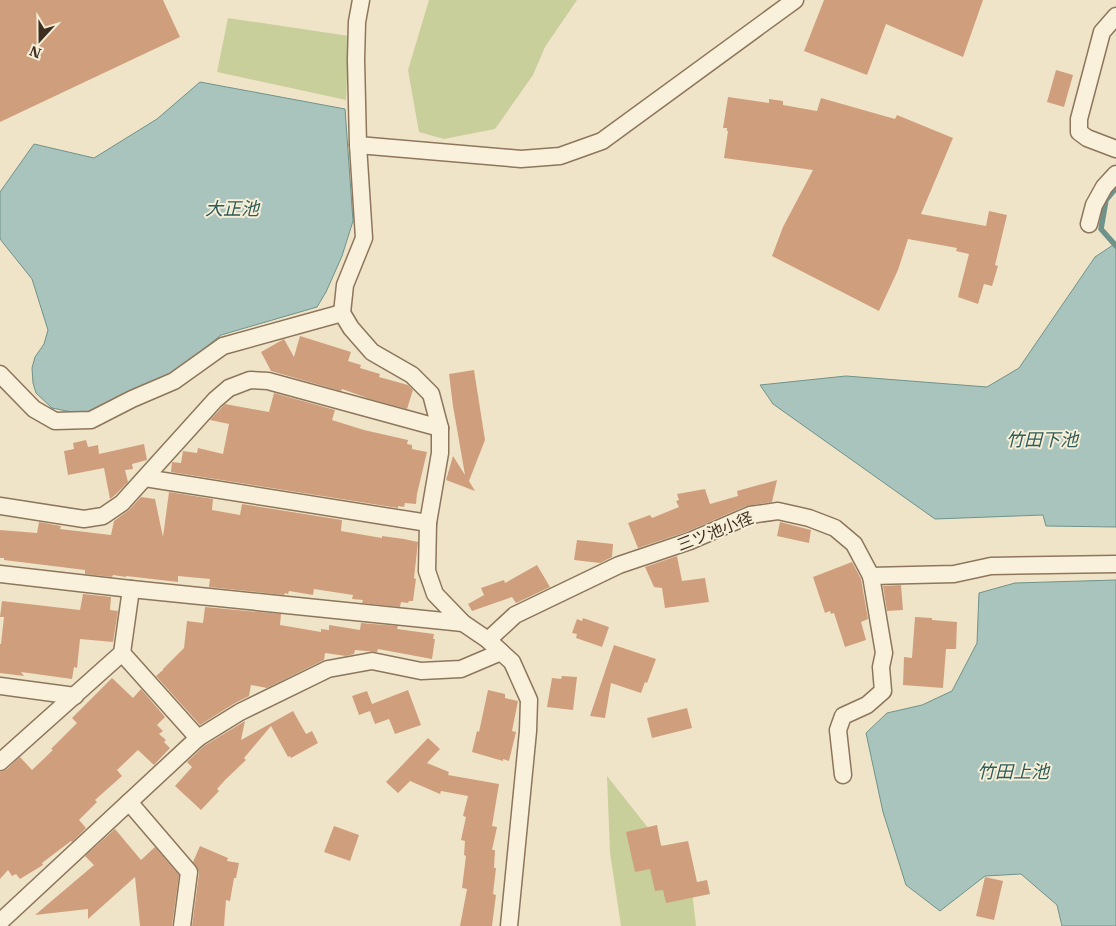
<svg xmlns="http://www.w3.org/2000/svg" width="1116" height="926" font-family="'IBM Plex Serif','Noto Sans JP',serif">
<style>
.green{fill:#c9cf9b}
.water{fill:#a9c4bc;stroke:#6f938a}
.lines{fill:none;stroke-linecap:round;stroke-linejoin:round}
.stream{stroke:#6f938a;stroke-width:5.5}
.building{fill:#cf9f7d}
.minor-casing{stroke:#8d765c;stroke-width:19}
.minor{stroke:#faf1dc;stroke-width:16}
.labels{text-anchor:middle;stroke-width:4;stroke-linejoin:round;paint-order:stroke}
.street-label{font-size:16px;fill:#3d2e20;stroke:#f7eed8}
.water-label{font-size:18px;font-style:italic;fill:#2f5d5a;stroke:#f7eed8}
</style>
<rect width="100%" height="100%" fill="#f0e4c8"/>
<g class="green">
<path d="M 429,0 L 577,0 L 545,47 L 533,75 L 495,129 L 444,139 L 419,132 L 408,70 Z"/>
<path d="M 228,18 L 349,36 L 346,100 L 217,72 Z"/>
<path d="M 607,776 L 691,882 L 696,926 L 621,926 L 610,853 Z"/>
</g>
<g class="water">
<path d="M 200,82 L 345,109 L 353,221 L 342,256 L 326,292 L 317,307 L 221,335 L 169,377 L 86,415 L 52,408 L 36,393 L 33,383 L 32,368 L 35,357 L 44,344 L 48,330 L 32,279 L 0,239 L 0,192 L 34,144 L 94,158 L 157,119 Z"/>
<path d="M 1116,243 L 1116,527 L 1046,526 L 1043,515 L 935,519 L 773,404 L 760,385 L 846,376 L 987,387 L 1019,368 L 1095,257 Z"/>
<path d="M 1116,580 L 1116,926 L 1062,926 L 1057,905 L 1021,874 L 985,876 L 940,911 L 906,885 L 883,812 L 866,733 L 887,713 L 922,705 L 952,691 L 977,643 L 979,593 L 1015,583 Z"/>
</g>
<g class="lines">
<path class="stream" d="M 1116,188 L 1106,200 L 1101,229 L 1116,246"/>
</g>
<g class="building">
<path d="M 0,0 L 163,0 L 180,37 L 0,122 Z"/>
<path d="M 824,0 L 983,0 L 963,57 L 886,24 L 867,75 L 804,51 Z"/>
<path d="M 1056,70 L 1073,75 L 1064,107 L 1047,102 Z"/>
<path d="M 728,97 L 769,103 L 769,99 L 783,101 L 783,105 L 817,111 L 821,98 L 895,119 L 897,115 L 953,138 L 921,214 L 986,226 L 989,211 L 1007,215 L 995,265 L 998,266 L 992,286 L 984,284 L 978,304 L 958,297 L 969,254 L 956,251 L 957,248 L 908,239 L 898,270 L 879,311 L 772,256 L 783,227 L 813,170 L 724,158 L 728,131 L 727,131 L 727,128 L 723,128 Z"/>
<path d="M 300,336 L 351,352 L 348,361 L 361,365 L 360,368 L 380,374 L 379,377 L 408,385 L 413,390 L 407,409 L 370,399 L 342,389 L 341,391 L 271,371 L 261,352 L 284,339 L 294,357 Z"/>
<path d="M 474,370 L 485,440 L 469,481 L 475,491 L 446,480 L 453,456 L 465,475 L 453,406 L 449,374 Z"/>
<path d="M 274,393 L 335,410 L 332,420 L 364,430 L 408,440 L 407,444 L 412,445 L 412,449 L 427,452 L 417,494 L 416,504 L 405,503 L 404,507 L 398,506 L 398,508 L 171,472 L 172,462 L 181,463 L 183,451 L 197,453 L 198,448 L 223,454 L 229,424 L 210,420 L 225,404 L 269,412 Z"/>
<path d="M 86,440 L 88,447 L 98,445 L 99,454 L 144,444 L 147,460 L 132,464 L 133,469 L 125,470 L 128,482 L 115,495 L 110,499 L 104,468 L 68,475 L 64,451 L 74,449 L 73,443 Z"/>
<path d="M 777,480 L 772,502 L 746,506 L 686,532 L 638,548 L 628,523 L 650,515 L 652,518 L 679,507 L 676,501 L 679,500 L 677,494 L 705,489 L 710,504 L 738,496 L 737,491 Z"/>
<path d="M 169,492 L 213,499 L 212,510 L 240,515 L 242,504 L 342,520 L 341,531 L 382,538 L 382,536 L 404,539 L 418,542 L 414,578 L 416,579 L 413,601 L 409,601 L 408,603 L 401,602 L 400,607 L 362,603 L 363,600 L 352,599 L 353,595 L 314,589 L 313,595 L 289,591 L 288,594 L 285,593 L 284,595 L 209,587 L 210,579 L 178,576 L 178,582 L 126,576 L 126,577 L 113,575 L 112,577 L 85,574 L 85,570 L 4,560 L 4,558 L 0,558 L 0,530 L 37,533 L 39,522 L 61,526 L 60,529 L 111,535 L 114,521 L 129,510 L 141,497 L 155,499 L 163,537 Z"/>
<path d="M 780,522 L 811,530 L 809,543 L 777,536 Z"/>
<path d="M 577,540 L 613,544 L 612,557 L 600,563 L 574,560 Z"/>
<path d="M 677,556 L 682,581 L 705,578 L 709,602 L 665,608 L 662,588 L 654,587 L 645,567 Z"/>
<path d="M 852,562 L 861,579 L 868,619 L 861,622 L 866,640 L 845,647 L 834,613 L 831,614 L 830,611 L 825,613 L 813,577 Z"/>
<path d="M 537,565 L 550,587 L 516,603 L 512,597 L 472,611 L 468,604 L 484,595 L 481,588 L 504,580 L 505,583 Z"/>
<path d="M 901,585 L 903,610 L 887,611 L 883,586 Z"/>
<path d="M 83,594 L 111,597 L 110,610 L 118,611 L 113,642 L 80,639 L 77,668 L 74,667 L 72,679 L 21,672 L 24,676 L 0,673 L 0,644 L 1,644 L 4,617 L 0,617 L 2,601 L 80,610 Z"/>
<path d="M 205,607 L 281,614 L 280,625 L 321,632 L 321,629 L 329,630 L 329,625 L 360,630 L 361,623 L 398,626 L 397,629 L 434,634 L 433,639 L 435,639 L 432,659 L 378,649 L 377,652 L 355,650 L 354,654 L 346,656 L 325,653 L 324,660 L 267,688 L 251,685 L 249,696 L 235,703 L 200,725 L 156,676 L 163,670 L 163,669 L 184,648 L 187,621 L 203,623 Z"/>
<path d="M 915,617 L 932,618 L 932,620 L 957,622 L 956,649 L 946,649 L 943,688 L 903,685 L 904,657 L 912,658 Z"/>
<path d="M 583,618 L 609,627 L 602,647 L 576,638 L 577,634 L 572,633 L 577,619 L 582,621 Z"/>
<path d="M 614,645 L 656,659 L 647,683 L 645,682 L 641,693 L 611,683 L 605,718 L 590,716 Z"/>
<path d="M 562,676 L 577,677 L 573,710 L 547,707 L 552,678 L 561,679 Z"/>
<path d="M 112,678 L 133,698 L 141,689 L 165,717 L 157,725 L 163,731 L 159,734 L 166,740 L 164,742 L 170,748 L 154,765 L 138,750 L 117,770 L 122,776 L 95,800 L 97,802 L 79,820 L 86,828 L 72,842 L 71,841 L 42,863 L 43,865 L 20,879 L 16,874 L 12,876 L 8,870 L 0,879 L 0,772 L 7,769 L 20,757 L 32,770 L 53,750 L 51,749 L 77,723 L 72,718 Z"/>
<path d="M 408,690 L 421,725 L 395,734 L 389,719 L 375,724 L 370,711 L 359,715 L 352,696 L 367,691 L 372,704 Z"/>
<path d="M 488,690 L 505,694 L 505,698 L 518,701 L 512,731 L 516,732 L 509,761 L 503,759 L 503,761 L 472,752 L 477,731 L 479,732 Z"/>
<path d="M 687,708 L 692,728 L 652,738 L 647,718 Z"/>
<path d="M 293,711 L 306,734 L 312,731 L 318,743 L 291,758 L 290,756 L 288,757 L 271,726 L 244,758 L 246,760 L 225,780 L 217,789 L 219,791 L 201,810 L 175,786 L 192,767 L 187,762 L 204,746 L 245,721 L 241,740 Z"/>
<path d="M 428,738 L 440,749 L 427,763 L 449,772 L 448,775 L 499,784 L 492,826 L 497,827 L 492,850 L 495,850 L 494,868 L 496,868 L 493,894 L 496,895 L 492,926 L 460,926 L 467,889 L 462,888 L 466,856 L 464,855 L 465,841 L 461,840 L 466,817 L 463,816 L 468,796 L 441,791 L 440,794 L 410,781 L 398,793 L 386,782 Z"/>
<path d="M 657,825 L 661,846 L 688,841 L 697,882 L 707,880 L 710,894 L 666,903 L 663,890 L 655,891 L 650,869 L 635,872 L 626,832 Z"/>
<path d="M 334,826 L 359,835 L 350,861 L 324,852 Z"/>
<path d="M 115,829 L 141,860 L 155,847 L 179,875 L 172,926 L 140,926 L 135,877 L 88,919 L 88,909 L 35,915 L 94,865 L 85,856 Z"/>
<path d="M 200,846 L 228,858 L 227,861 L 239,863 L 236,878 L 234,878 L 230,901 L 226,900 L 224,926 L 192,926 L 199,873 L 198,869 L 193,862 Z"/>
<path d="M 985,877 L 1003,881 L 994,920 L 976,916 Z"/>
</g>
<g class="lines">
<g class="minor-casing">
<g id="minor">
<path d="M 361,0 L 357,22 L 356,60 L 358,145 L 364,238 L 345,285 L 342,313 L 351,328 L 372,352 L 412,375 L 431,394 L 440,428 L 440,453 L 428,523 L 427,571 L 435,594 L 463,623 L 488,640 L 512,662 L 529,700 L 528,731 L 509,926"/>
<path d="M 1116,16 L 1102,32 L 1079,119 L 1079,132 L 1087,138 L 1116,149"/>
<path d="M 358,145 L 521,159 L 560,156 L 602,141 L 795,0"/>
<path d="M 1089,224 L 1094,205 L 1104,187 L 1116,174"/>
<path d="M 0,374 L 34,409 L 55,421 L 91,420 L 132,399 L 174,381 L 223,346 L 342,313"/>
<path d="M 145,478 L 428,523"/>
<path d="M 0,506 L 84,519 L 103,516 L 122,503 L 215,400 L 229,388 L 250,380 L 268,381 L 440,428"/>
<path d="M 0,574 L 131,589 L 463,623"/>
<path d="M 488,640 L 515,615 L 619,565 L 690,541 L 750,515 L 778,511 L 809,518 L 835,528 L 854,544 L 871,576 L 954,574 L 991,566 L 1116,564"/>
<path d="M 122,653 L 198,738"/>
<path d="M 0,686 L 75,696"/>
<path d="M 0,762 L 122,653 L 131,589"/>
<path d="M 843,775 L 838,730 L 843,716 L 867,705 L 883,691 L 881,667 L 884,653 L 871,576"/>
<path d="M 129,802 L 189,872 L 182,926"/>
<path d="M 0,922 L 198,738 L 240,712 L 328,669 L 372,661 L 421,671 L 461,669 L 501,652"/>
</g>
</g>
<use href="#minor" class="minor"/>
</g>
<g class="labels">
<g class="street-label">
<text transform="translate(715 531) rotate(-21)" y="6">三ツ池小径</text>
</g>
<g class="water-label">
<text x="232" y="215">大正池</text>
<text x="1042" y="446">竹田下池</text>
<text x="1013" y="778">竹田上池</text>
</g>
</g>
<g transform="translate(40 40) rotate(201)" stroke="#f7eed8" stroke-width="4" paint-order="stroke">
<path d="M0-4L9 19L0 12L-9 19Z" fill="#3d2e20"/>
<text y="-8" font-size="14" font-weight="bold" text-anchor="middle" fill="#3d2e20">N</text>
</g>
</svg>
